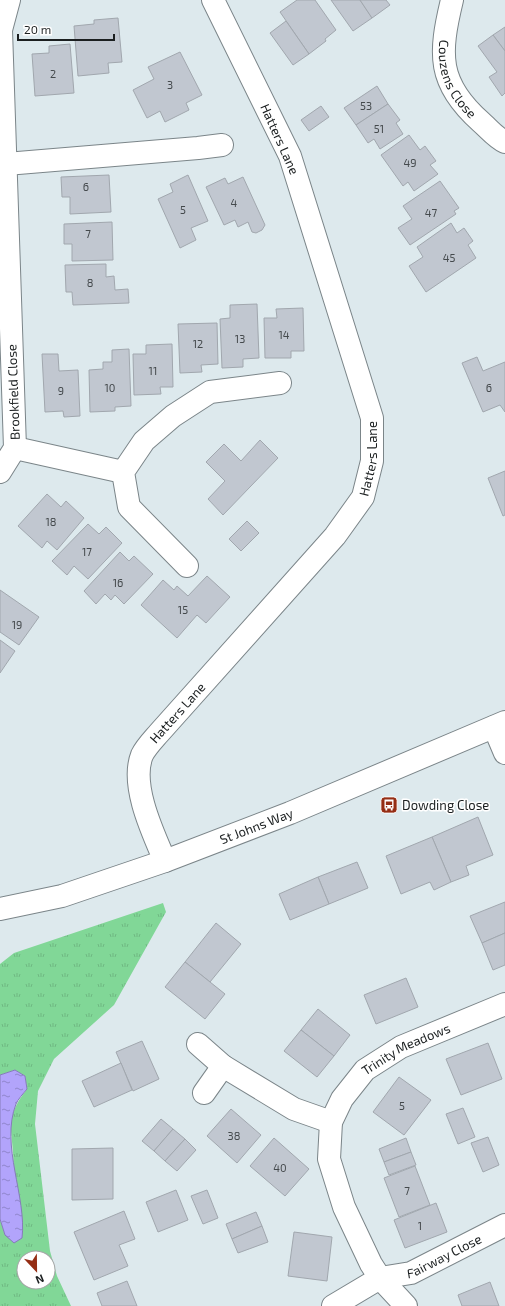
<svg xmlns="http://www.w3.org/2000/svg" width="505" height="1306" font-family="'Exo 2',sans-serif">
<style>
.grass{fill:url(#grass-tufts);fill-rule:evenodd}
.water{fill:url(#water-ripples);stroke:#857cb9}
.building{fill:#c1c7d0;stroke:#a1a7ae}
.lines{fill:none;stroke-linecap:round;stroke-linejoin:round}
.minor-casing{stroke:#7b8589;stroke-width:24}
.minor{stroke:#fff;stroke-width:22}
.labels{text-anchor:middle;stroke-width:3;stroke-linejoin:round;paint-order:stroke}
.number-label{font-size:11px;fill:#44494c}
.street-label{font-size:13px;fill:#1b1f20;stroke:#fff}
.poi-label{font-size:13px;fill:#1b1f20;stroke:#fff;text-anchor:start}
</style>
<defs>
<pattern id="grass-tufts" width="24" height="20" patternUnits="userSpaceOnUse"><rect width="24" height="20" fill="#81d797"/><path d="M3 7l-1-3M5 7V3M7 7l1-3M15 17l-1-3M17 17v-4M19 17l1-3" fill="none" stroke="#6fb882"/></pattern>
<pattern id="water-ripples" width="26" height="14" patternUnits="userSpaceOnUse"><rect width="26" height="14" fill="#b2a4fb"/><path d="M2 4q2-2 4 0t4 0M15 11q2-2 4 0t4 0" fill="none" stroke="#9085cb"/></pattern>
</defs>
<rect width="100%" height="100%" fill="#dde9ed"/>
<path class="grass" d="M 163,903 L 166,912 L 114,1005 L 54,1059 L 38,1091 L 35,1124 L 50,1251 L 57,1276 L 71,1306 L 0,1306 L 0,1219 L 5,1235 C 8,1214 11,1192 13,1171 C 16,1135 0,1123 27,1089 L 25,1076 L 15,1070 L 0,1075 L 0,964 L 14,953 ZM 24,1258 L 48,1258 L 48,1282 L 24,1282 Z"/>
<path class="water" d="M 15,1070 L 25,1076 L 27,1089 C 23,1094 18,1099 16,1104 C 0,1145 27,1197 22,1238 L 14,1243 L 5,1235 L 0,1219 L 0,1075 Z"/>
<g class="building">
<path d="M 297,0 L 315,0 L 336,30 L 325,39 L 326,41 L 309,54 L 280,12 Z"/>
<path d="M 331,0 L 360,0 L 372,18 L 353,31 Z"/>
<path d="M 360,0 L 386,0 L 390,5 L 372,18 Z"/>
<path d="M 118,18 L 122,62 L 108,63 L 109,73 L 78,76 L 74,26 L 94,24 L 94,20 Z"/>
<path d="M 286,21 L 309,54 L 293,65 L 270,33 Z"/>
<path d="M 505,27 L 505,51 L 493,35 Z"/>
<path d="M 493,35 L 505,51 L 505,93 L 502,96 L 489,77 L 497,72 L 478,46 Z"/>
<path d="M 70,44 L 74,93 L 35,96 L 32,54 L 49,53 L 49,46 Z"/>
<path d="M 180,52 L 202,95 L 186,103 L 189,110 L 165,122 L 160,111 L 147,118 L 133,90 L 154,79 L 148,67 Z"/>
<path d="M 377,86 L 388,104 L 356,125 L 344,108 Z"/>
<path d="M 388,104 L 400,120 L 396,123 L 403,134 L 380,149 L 374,139 L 368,143 L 356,125 Z"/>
<path d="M 321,106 L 329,117 L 309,131 L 301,120 Z"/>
<path d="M 409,135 L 420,150 L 425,146 L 436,161 L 430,165 L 438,174 L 414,191 L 408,182 L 403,186 L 381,155 Z"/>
<path d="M 109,175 L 111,212 L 70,214 L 70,197 L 62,197 L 61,177 Z"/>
<path d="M 188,175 L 208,221 L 191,228 L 196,240 L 180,248 L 158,199 L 173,192 L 170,184 Z"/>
<path d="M 243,177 L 265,225 L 262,230 L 256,233 L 252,232 L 248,222 L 238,227 L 235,220 L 224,225 L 206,187 L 225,178 L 228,184 Z"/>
<path d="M 440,181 L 459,208 L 454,211 L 456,214 L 410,245 L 398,228 L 412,219 L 403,206 Z"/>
<path d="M 112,222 L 113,260 L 72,261 L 72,244 L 64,244 L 64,224 Z"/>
<path d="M 451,223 L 457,233 L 464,228 L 473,241 L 468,245 L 476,258 L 426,292 L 409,266 L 423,257 L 417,247 Z"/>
<path d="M 106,264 L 106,277 L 114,276 L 115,290 L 128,289 L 129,303 L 73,305 L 72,292 L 66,292 L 65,265 Z"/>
<path d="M 257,304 L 259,358 L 243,359 L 243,367 L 222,368 L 220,319 L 230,318 L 230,305 Z"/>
<path d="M 303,308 L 304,351 L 291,351 L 291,358 L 265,358 L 264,318 L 277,318 L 276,309 Z"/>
<path d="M 217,323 L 218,364 L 201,365 L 202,372 L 180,373 L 178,324 Z"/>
<path d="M 172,344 L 173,387 L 160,387 L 161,394 L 134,395 L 133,354 L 146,354 L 146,345 Z"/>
<path d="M 129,349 L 131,406 L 115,407 L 115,411 L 90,412 L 89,370 L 103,369 L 103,362 L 112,362 L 112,350 Z"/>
<path d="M 42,354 L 58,354 L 59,371 L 78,370 L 80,416 L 64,417 L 63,411 L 45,412 Z"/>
<path d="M 477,357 L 483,371 L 505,362 L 505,412 L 500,405 L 483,412 L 462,363 Z"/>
<path d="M 260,440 L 278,458 L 223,515 L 208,499 L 225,481 L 206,462 L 224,444 L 241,461 Z"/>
<path d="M 505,471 L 505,515 L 503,516 L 488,478 Z"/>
<path d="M 47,494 L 61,507 L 66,501 L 84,518 L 57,550 L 47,541 L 42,548 L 18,526 Z"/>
<path d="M 247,521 L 259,533 L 241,551 L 229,539 Z"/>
<path d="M 88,524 L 99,534 L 106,527 L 122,543 L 88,579 L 74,566 L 67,575 L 52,561 Z"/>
<path d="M 120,552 L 129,561 L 134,556 L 153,574 L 124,604 L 115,595 L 111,600 L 105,594 L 96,604 L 84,591 Z"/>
<path d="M 207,576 L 230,597 L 206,623 L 197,615 L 177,638 L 141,605 L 163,580 L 174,590 L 177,586 L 188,596 Z"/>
<path d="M 0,590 L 39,617 L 19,645 L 0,632 Z"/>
<path d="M 0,640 L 15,651 L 0,673 Z"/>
<path d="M 478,817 L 493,855 L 466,866 L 469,875 L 451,882 L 432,837 Z"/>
<path d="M 432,837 L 451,882 L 434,890 L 430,882 L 401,894 L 386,856 Z"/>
<path d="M 357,862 L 368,888 L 329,904 L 318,877 Z"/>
<path d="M 318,877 L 329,904 L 290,920 L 279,894 Z"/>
<path d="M 505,902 L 505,933 L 482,943 L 470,916 Z"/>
<path d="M 216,923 L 241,944 L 210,982 L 185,962 Z"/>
<path d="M 505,933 L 505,965 L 493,970 L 482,943 Z"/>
<path d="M 185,962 L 225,994 L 205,1019 L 165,987 Z"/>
<path d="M 406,978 L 418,1007 L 376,1024 L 364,995 Z"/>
<path d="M 318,1009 L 350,1035 L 334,1056 L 301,1030 Z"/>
<path d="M 301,1030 L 334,1056 L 317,1077 L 284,1051 Z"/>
<path d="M 142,1041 L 159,1079 L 133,1091 L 116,1052 Z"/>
<path d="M 488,1043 L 502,1079 L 461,1095 L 446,1059 Z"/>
<path d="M 121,1063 L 132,1090 L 94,1107 L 82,1081 Z"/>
<path d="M 399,1077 L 431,1100 L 404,1135 L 373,1112 Z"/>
<path d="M 463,1108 L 475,1137 L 458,1144 L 446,1114 Z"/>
<path d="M 231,1109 L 261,1135 L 237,1163 L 207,1136 Z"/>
<path d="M 161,1119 L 173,1129 L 154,1151 L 142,1141 Z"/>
<path d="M 173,1129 L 185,1139 L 165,1161 L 154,1151 Z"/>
<path d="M 488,1137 L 499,1165 L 483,1172 L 471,1143 Z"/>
<path d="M 274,1138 L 309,1169 L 285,1196 L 250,1166 Z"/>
<path d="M 406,1138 L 411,1152 L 384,1162 L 379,1149 Z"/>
<path d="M 185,1139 L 196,1150 L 177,1171 L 165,1161 Z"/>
<path d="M 113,1148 L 113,1199 L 72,1200 L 72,1149 Z"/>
<path d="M 411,1152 L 416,1165 L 389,1175 L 384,1162 Z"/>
<path d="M 415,1166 L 430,1205 L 399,1217 L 384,1178 Z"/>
<path d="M 176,1190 L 188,1220 L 158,1232 L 146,1202 Z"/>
<path d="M 207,1190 L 218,1218 L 203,1224 L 191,1196 Z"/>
<path d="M 436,1203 L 447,1232 L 405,1248 L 394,1220 Z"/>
<path d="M 124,1211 L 135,1239 L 119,1245 L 128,1266 L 94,1280 L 74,1232 Z"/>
<path d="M 256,1212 L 262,1226 L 232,1239 L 226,1224 Z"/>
<path d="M 262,1226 L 268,1242 L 238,1253 L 232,1239 Z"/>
<path d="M 294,1232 L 332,1237 L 327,1281 L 288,1276 Z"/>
<path d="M 127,1281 L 137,1306 L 102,1306 L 97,1293 Z"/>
<path d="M 490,1282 L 499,1306 L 462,1306 L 458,1295 Z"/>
</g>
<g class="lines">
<g class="minor-casing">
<g id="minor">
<path id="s1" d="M 452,0 C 439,54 437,83 481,122 C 488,128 496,138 505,142"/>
<path d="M 6,164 L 198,148 L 222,145"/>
<path d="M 15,448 L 123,472"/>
<path d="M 0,472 L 15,448 L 1,30 L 9,0"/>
<path d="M 187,566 L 129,507 L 123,472 L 144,441 L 173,416 L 210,392 L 280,383"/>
<path d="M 494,727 L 505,753"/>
<path id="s2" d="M 165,861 C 153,833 130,785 142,755 C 146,747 153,740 159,733 L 335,536 L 363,497 L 372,461 L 372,418 L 290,156 L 213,0"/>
<path id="s3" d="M 0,909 L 62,896 L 165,861 L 290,813 L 505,722"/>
<path d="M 198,1044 L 223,1066 L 294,1109 L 331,1122"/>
<path d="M 204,1093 L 223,1066"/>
<path id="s4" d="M 333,1306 L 380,1278 L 411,1273 L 505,1225"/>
<path id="s5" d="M 406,1306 L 380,1278 L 371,1264 L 344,1207 L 329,1159 L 331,1122 L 342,1099 L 365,1070 L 401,1047 L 505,1004"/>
</g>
</g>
<use href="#minor" class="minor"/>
</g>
<defs>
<g id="bus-square" transform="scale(0.9)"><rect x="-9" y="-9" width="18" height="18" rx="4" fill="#952d14" stroke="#fff"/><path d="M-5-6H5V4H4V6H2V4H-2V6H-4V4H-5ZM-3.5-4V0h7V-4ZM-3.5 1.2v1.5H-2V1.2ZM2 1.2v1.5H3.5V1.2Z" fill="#fff"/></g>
</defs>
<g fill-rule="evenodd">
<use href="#bus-square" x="389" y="805"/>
</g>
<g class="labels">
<g class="number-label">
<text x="53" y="78">2</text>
<text x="170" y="89">3</text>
<text x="366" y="110">53</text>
<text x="379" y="133">51</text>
<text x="410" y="167">49</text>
<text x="86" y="191">6</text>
<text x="234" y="207">4</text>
<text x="183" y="214">5</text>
<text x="431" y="217">47</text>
<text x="88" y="238">7</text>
<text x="449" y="262">45</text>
<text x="90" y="287">8</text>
<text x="284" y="339">14</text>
<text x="240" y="343">13</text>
<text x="198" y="348">12</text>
<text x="153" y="375">11</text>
<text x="110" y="392">10</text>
<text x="489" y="392">6</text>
<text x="61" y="395">9</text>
<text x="51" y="526">18</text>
<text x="87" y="556">17</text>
<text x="118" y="587">16</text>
<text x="183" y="614">15</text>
<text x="17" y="629">19</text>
<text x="402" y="1110">5</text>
<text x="234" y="1140">38</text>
<text x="280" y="1172">40</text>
<text x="407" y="1195">7</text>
<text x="420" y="1230">1</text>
</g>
<g class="street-label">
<text dy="5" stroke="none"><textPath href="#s1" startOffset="83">Couzens Close</textPath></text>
<text transform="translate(280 139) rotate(66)" y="5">Hatters Lane</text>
<text transform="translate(13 392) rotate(-92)" y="5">Brookfield Close</text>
<text dy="5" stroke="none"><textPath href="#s2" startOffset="490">Hatters Lane</textPath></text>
<text dy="5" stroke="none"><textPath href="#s2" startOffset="166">Hatters Lane</textPath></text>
<text dy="5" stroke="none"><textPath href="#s3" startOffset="270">St Johns Way</textPath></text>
<text dy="5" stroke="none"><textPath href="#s5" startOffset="314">Trinity Meadows</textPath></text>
<text dy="5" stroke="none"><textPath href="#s4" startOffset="123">Fairway Close</textPath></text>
</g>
<g class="poi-label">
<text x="402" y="810">Dowding Close</text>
</g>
</g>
<g transform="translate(36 1270) rotate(158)"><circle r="19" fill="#ffffff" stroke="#a4a5a6"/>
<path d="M0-3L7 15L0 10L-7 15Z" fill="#952d14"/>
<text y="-6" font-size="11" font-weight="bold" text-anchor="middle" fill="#1b1f20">N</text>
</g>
<path d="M18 34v6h96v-6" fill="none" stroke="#1b1f20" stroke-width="2"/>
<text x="24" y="34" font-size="12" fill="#1b1f20" stroke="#ffffff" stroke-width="3" paint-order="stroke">20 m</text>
</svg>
